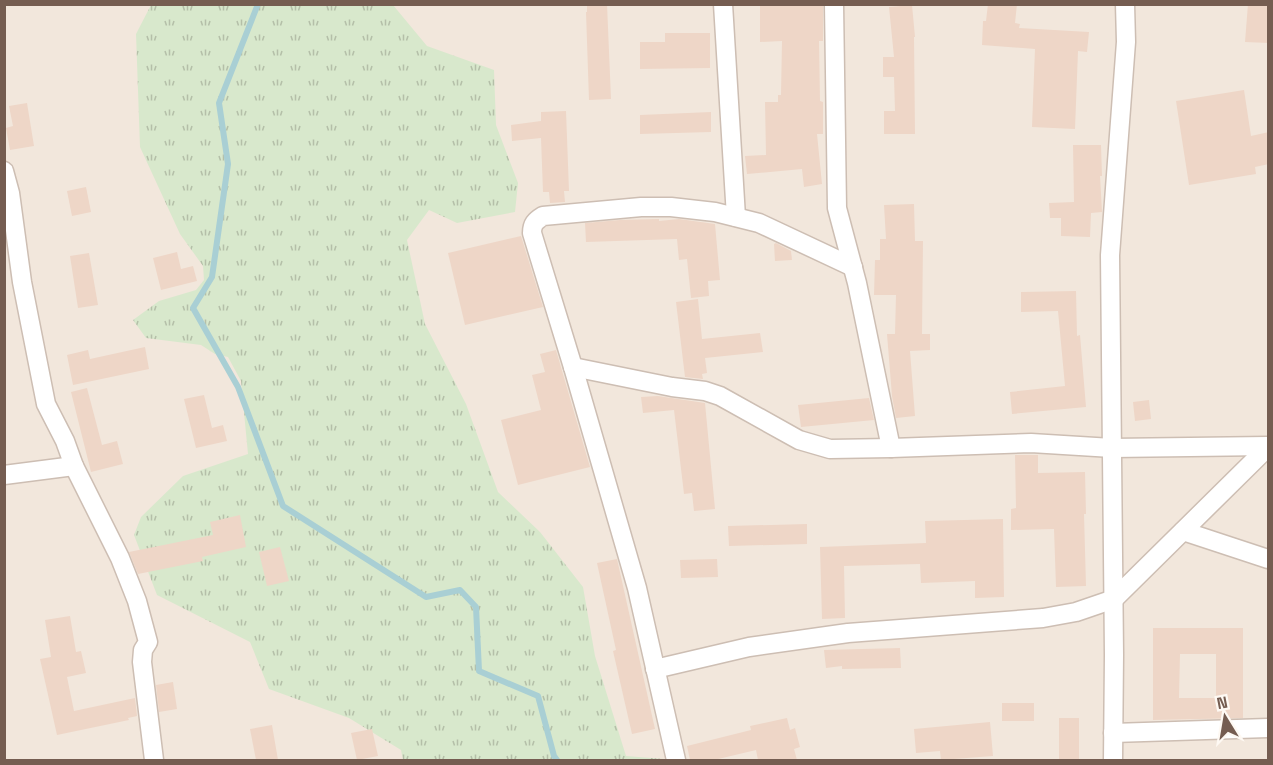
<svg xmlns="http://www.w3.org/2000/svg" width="1273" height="765" font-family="'Space Grotesk',sans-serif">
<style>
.residential{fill:#f2e7dc}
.grass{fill:url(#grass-tufts)}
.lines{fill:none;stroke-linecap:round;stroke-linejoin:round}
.stream{stroke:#a9cfd4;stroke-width:6}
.building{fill:#eed6c7;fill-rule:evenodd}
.minor-casing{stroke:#cdbeb3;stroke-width:21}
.minor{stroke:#fff;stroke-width:18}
</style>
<defs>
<pattern id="grass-tufts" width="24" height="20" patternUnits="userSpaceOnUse" patternTransform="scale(1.5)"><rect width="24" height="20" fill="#d8e8cc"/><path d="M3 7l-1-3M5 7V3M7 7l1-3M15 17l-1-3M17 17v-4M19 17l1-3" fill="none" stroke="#b4bfa8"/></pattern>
</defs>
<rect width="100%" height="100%" fill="#fbf5ed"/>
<rect class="residential" x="5" y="5" width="1263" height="755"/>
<path class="grass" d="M 151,5 L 393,5 L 427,46 L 494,70 L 496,125 L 518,183 L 515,212 L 457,223 L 429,210 L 407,240 L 425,324 L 466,404 L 498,492 L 540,532 L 583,587 L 595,656 L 626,756 L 664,759 L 664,760 L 403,760 L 401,750 L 349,718 L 269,689 L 250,642 L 157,595 L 134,535 L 141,517 L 183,476 L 248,454 L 241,381 L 228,357 L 215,354 L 201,345 L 146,338 L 133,320 L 159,301 L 196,290 L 204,280 L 203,266 L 180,234 L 140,147 L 136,34 Z"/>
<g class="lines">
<path class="stream" d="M 258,4 L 219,103 L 228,164 L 212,277 L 193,308 L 238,387 L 283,506 L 426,597 L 460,590 L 476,607 L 479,671 L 538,696 L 554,756 L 557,760"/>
</g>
<g class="building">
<path d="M 587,4 L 607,4 L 611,99 L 589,100 L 586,12 L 587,12 Z"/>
<path d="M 760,4 L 823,4 L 823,41 L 819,41 L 820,101 L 823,102 L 823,134 L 817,134 L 822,184 L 804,187 L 802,169 L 747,174 L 745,156 L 766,155 L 765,102 L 778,102 L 778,95 L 781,95 L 782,41 L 760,42 Z"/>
<path d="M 988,4 L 1017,4 L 1015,23 L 1020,24 L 1019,28 L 1089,32 L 1087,52 L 1078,51 L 1075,129 L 1032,127 L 1035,49 L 982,45 L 983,21 L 986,21 Z"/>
<path d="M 1248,4 L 1269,4 L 1269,43 L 1245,42 Z"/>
<path d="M 912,5 L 915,37 L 914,37 L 915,134 L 884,134 L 884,111 L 895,111 L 894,77 L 883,77 L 883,57 L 894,57 L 889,7 Z"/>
<path d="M 665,33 L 710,33 L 710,68 L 640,69 L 640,42 L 665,42 Z"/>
<path d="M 1244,90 L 1251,136 L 1269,132 L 1269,164 L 1255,167 L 1256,174 L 1189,185 L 1176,101 Z"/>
<path d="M 27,103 L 34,146 L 10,150 L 6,128 L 13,126 L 9,106 Z"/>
<path d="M 566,111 L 569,191 L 564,191 L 565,202 L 550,203 L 549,192 L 543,192 L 541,138 L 512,141 L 511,125 L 541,121 L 541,112 Z"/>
<path d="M 711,112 L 711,132 L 640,134 L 640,115 Z"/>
<path d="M 1073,145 L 1101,145 L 1102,176 L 1100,176 L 1102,212 L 1091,213 L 1090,237 L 1061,236 L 1061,218 L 1050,218 L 1049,203 L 1074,202 Z"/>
<path d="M 86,187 L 91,212 L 72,216 L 67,191 Z"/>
<path d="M 914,204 L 915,241 L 923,241 L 922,334 L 930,334 L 930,350 L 910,351 L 915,416 L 896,418 L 892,396 L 887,334 L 895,334 L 896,295 L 874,295 L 875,260 L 880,260 L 880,239 L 886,239 L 884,205 Z"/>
<path d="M 659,219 L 659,221 L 679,219 L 715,224 L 720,280 L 708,281 L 709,296 L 691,298 L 687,259 L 679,260 L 677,239 L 586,242 L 585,223 L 620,220 Z"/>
<path d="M 521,236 L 543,307 L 465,325 L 448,253 Z"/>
<path d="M 776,243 L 791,251 L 792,260 L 775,261 L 774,244 Z"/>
<path d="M 177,252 L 181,269 L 193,266 L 197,281 L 161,290 L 153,258 Z"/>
<path d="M 89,253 L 98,305 L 78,308 L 70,256 Z"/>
<path d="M 1076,291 L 1077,336 L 1080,335 L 1086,407 L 1012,414 L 1010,392 L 1065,386 L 1058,311 L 1021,312 L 1021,292 Z"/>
<path d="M 698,299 L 702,339 L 760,333 L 763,352 L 705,358 L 707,373 L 702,374 L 703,379 L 685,377 L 676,302 Z"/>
<path d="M 145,347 L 149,369 L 73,385 L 67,355 L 88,350 L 90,359 Z"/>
<path d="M 556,350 L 590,467 L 518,485 L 501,420 L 541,410 L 532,375 L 545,372 L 540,354 Z"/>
<path d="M 87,388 L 102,445 L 117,441 L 123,464 L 91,472 L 71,392 Z"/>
<path d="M 204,395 L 212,428 L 223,425 L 227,441 L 196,448 L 184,399 Z"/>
<path d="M 658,396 L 705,403 L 715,509 L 694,511 L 692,493 L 684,494 L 674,410 L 643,413 L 641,397 Z"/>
<path d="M 869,398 L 874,420 L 801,427 L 798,405 Z"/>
<path d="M 1149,400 L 1151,419 L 1135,421 L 1133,402 Z"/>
<path d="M 1015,455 L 1038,455 L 1038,473 L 1085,472 L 1086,514 L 1084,514 L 1086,586 L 1056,587 L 1054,529 L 1011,530 L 1011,509 L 1016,508 Z"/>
<path d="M 240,515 L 246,547 L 202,557 L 203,561 L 138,574 L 129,552 L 213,535 L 210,522 Z"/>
<path d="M 1003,519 L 1004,597 L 975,598 L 975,581 L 921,583 L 920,564 L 844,566 L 845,618 L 822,619 L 820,547 L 926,543 L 925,521 Z"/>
<path d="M 807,524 L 807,544 L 729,546 L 728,526 Z"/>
<path d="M 280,547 L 289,581 L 267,586 L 259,552 Z"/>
<path d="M 617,559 L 655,729 L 632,734 L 613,651 L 616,650 L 597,563 Z"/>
<path d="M 717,559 L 718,577 L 681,578 L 680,560 Z"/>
<path d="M 70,616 L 76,652 L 81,651 L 86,673 L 67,677 L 74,711 L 135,698 L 137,716 L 128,718 L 129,720 L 57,735 L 40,659 L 51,657 L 45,620 Z"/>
<path d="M 1153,628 L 1243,628 L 1243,718 L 1153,720 ZM 1180,654 L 1216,654 L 1216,698 L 1179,698 Z"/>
<path d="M 900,648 L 901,668 L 842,669 L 842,666 L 826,668 L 824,650 Z"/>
<path d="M 173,682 L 177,709 L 159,712 L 156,685 Z"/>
<rect x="1002" y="703" width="32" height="18"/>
<path d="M 787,718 L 790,730 L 795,728 L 800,747 L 794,749 L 797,760 L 758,760 L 756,750 L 714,760 L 690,760 L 687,746 L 751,730 L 750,726 Z"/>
<rect x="1059" y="718" width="20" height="42"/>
<path d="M 990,722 L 993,756 L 941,760 L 940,751 L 916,753 L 914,729 Z"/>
<path d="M 272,725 L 278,760 L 256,760 L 250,729 Z"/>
<path d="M 372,729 L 378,756 L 357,760 L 351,733 Z"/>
</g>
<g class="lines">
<g class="minor-casing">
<g id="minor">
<path d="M 723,4 L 736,217"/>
<path d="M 834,4 L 837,208 L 857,283 L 891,448"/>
<path d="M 4,171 L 10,193 L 22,282 L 46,404 L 65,441 L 74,466 L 120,558 L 137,601 L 148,642 L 143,650 L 142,662 L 154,760"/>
<path d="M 573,367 L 672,387 L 705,391 L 720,396 L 799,440 L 830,449 L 891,448 L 1031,443 L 1112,448 L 1268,446"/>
<path d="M 4,475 L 74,466"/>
<path d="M 1183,531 L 1268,559"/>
<path d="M 655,669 L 749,647 L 848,633 L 1043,618 L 1076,612 L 1114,599 L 1268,447"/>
<path d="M 1113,733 L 1268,728"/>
<path d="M 676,760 L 637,588 L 573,367 L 532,233 C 532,224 535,221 543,216 L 641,207 L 671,207 L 715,212 L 759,223 L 853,267"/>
<path d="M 1113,760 L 1114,655 L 1110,255 L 1126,42 L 1125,4"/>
</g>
</g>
<use href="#minor" class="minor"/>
</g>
<rect width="1273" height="765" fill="none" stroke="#755d51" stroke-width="12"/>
<g transform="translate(1225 717) rotate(349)" stroke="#fef9f3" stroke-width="4.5" paint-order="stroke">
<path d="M0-4.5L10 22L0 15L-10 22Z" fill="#755d51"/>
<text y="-9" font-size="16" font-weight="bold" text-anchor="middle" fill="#755d51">N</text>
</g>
</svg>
